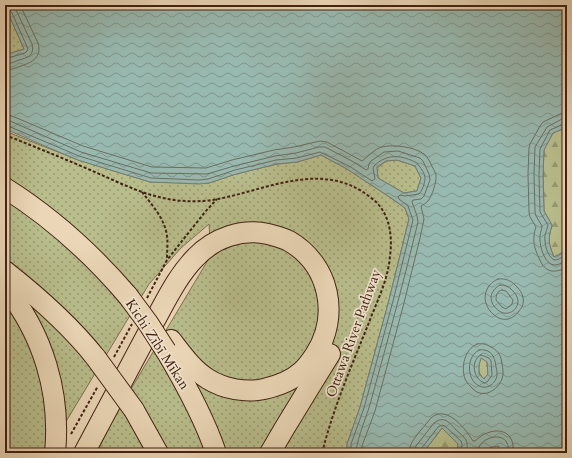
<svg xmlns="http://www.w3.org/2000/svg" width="572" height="458" font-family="Cardo,serif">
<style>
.grass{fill:url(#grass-dots);stroke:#7e7050}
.forest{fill:url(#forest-firs);stroke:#7e7050}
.water{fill:url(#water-waves);stroke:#767c71;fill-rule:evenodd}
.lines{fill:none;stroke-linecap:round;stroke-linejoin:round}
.shore{stroke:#6e6d61;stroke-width:1}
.highway-casing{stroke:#432112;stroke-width:22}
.path{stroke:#432112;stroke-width:2;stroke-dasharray:3 2;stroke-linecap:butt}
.highway{stroke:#ebd7b7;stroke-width:20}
.highway-bridge-casing{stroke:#432112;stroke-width:22;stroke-linecap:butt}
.highway-bridge{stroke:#ebd7b7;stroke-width:20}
.labels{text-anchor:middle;stroke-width:3.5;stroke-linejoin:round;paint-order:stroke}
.street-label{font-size:14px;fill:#432112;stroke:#f2e5d0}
</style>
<defs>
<pattern id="grass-dots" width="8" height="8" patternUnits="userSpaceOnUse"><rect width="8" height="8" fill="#b9be8d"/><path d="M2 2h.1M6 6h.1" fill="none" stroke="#989a72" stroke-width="1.8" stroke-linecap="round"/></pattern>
<pattern id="forest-firs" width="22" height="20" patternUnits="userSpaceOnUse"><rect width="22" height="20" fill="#b9be8d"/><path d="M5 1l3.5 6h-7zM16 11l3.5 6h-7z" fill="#989a72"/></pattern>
<pattern id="water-waves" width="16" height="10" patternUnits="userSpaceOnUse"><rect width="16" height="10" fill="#98b9b0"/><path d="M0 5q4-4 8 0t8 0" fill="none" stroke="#7e968e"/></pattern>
</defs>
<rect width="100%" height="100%" fill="#ebd7b7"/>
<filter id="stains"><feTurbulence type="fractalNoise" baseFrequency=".005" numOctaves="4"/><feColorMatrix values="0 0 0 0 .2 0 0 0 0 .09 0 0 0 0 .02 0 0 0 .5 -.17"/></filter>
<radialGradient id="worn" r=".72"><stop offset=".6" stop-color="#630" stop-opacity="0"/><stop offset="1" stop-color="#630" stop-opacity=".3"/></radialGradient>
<g class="grass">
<path d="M 5,14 L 9,15 L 24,49 L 5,55 Z"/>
<path d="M 5,131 L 78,160 L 150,182 L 209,183 L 236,174 L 277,164 L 297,162 L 321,155 L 347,169 L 391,198 L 405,208 L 409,219 L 389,300 L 360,407 L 347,444 L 347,453 L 97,453 L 110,424 L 211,255 L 209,224 L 181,248 L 149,284 L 47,453 L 5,453 Z"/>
<path d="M 397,160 L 415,166 L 421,178 L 417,191 L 404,193 L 378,178 L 377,168 L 386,161 Z"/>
</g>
<g class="forest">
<path d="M 567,127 L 567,242 L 562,253 L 554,257 C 548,242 548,240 552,225 L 544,211 L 543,174 L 544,149 L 553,133 Z"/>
<path d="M 481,358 L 487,361 L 488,374 L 484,379 C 477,372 478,368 481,358 Z"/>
<path d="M 442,428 L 458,444 L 457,453 L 423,453 Z"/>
<path d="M 499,446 L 498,453 L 487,453 L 487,451 L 491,447 Z"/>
</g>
<path class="water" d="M 5,5 L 567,5 L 567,127 L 553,133 L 544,150 L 543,174 L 544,211 L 552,225 C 548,239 548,243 554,257 L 562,253 L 567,242 L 567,453 L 521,453 L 513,451 L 512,453 L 498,453 L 499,446 L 491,447 L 487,450 L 487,453 L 457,453 L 458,444 L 442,428 L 423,453 L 347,453 L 347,444 L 360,407 L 389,300 L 409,219 L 405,208 L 391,198 L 347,169 L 321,155 L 297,162 L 277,164 L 236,174 L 209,183 L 199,184 L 150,182 L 78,160 L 5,129 L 5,55 L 24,49 L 9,15 L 5,14 ZM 397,160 L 415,166 L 421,178 L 417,191 L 404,193 L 378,178 L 377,167 L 386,161 ZM 481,358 L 487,362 L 488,374 L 484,379 L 479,374 L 479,365 Z"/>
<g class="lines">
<g class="shore">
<path d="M 5,5 L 12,7 L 16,10 L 32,44 C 35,56 27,58 19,60 C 14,62 10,64 5,64"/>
<path d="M 5,10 L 10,11 L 12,13 L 28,49 L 27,51 L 25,53 L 5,59"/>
<path d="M 5,70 C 11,70 16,68 21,66 C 33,62 42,57 38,43 L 22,9 L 20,5"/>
<path d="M 567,113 L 560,114 L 543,122 L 540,126 L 530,144 L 529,148 L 528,174 L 529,212 L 530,217 L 536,227 C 535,230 534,233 534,237 C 533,244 536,252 539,258 C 545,273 554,274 567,267"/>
<path d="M 5,114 L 12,116 L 83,146 L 152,167 L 206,168 L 232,160 L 274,150 L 294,147 L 320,141 L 327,142 L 362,161 C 368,157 374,149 382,147 C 393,144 415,147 424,154 C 427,156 429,160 431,164 C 432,167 435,171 436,175 C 437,181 432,196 428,201 C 426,203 423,205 421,206 L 424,219 L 420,238 L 404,303 L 375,411 L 362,446 L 362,453"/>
<path d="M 567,119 L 562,119 L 547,127 L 535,147 L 534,174 L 535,212 L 536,216 L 542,226 C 542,229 540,233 540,236 C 539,244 544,265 555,265 C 559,265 563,262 567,260"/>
<path d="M 5,120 L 10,121 L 81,152 L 151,173 L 207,174 L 234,166 L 275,156 L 296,153 L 319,147 L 325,147 L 352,161 L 366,170 L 368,169 L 369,164 L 371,161 L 384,152 L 398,151 L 420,158 L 423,161 L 429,174 L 430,180 L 424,196 L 421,199 L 413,200 L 412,202 L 417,216 L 418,222 C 404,281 388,339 372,397 C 368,415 357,436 356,453"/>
<path d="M 567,124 L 564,124 L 550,130 L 540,149 L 539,174 L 540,212 L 548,225 C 547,229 546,232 545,235 C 544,243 547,256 554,260 C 560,260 565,256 567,251"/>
<path d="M 5,125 L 8,126 L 79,156 L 151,178 L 199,180 L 208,179 L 235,170 L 256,165 L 276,160 L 297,158 L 320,152 L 349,166 L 372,181 L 375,179 L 373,168 L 374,166 C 387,153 402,155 417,163 C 420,167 425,173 425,178 C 425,183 422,191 419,194 L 405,196 L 400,195 L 398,197 L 399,199 L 408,206 L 413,220 L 393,301 L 364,408 L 351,444 L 351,453"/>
<path d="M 498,279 C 506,278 512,281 517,287 C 520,290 522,293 523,297 C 524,302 523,307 519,311 C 511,322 500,322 491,312 C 481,301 484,285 498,279 Z"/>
<path d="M 500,285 C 505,285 508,286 511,289 C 513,291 516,294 517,297 C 522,308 506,322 494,306 C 488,298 492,289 500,285 Z"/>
<path d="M 502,290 L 506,291 L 513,300 L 512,304 L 506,309 L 502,307 L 496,300 C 496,295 497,291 502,290 Z"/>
<path d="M 477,344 C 482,343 486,344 491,347 C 499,351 501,356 502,364 C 503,369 504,374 502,379 C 497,391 483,399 473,389 C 470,386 467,383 465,379 C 461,367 464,350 477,344 Z"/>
<path d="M 479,350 C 490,348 495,356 496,367 C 497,370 497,373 497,376 C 494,387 483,391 475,383 C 467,375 467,356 479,350 Z"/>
<path d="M 481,355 L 489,358 L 491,361 L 492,375 L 488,381 L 485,383 C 473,380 470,360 481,355 Z"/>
<path d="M 409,453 C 409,444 415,438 420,431 C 424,427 428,421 432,417 C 448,405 466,430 473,441 L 475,441 C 490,426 516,426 513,453"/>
<path d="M 415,453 L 416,446 L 434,423 C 444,415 450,423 456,430 C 459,433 464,436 466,440 C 468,444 467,449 466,453"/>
<path d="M 420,453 L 421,449 L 438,427 L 442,425 L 445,426 L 461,441 L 462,444 L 461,453"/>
<path d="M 478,453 C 477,438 502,431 507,443 C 509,446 508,450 507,453"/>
</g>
<g class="highway-casing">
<g id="highway">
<path d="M 5,188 C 51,217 93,255 128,296"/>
<path d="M 5,271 C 38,297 70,325 96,358"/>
<path d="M 5,287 C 43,334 61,393 55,453"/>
<path d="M 166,351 C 185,383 204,417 216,453"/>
<path d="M 134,410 L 158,453"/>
<path d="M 84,453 C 106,412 128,371 150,329 C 164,305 176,277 196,257 C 214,238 242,228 268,234 C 275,236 283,238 289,241 C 330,265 340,316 315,355 C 311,361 307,367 301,372 C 291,381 277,386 264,389 C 246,393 224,389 208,379 C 193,370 182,354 171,340"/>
<path d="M 270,453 L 284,429 L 309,388 L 330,354"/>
</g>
</g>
<g class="path">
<path d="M 5,135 C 33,146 60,157 88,169 C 114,180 140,194 168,199 C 184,202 202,202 218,199 C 269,189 323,160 370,197 C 389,210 393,234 390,256 C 388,281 376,303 368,325 C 351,367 333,409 322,453"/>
<path d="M 142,192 C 152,205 165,219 167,236 C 168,243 167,251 167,259"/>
<path d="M 147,298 L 167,260 L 205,212 L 217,199"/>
<path d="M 114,357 L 132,324"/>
<path d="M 71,434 L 98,386"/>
</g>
<use href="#highway" class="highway"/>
<g class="highway-bridge-casing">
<g id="highway-bridge">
<path d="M 128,296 L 148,323 L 166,351"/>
<path d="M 96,358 L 134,410"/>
</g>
</g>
<use href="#highway-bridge" class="highway-bridge"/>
</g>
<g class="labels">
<g class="street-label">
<text transform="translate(353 333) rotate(-70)" y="5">Ottawa River Pathway</text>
<text transform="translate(158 344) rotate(57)" y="5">Kichi Zībī Mīkan</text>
</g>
</g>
<rect width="572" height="458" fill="none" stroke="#ebd7b7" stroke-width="20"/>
<rect x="6" y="6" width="560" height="446" fill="none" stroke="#432112" stroke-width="2"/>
<rect x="10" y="10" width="552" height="438" fill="none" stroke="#432112"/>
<rect width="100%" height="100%" filter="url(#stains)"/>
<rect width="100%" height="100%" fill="url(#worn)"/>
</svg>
